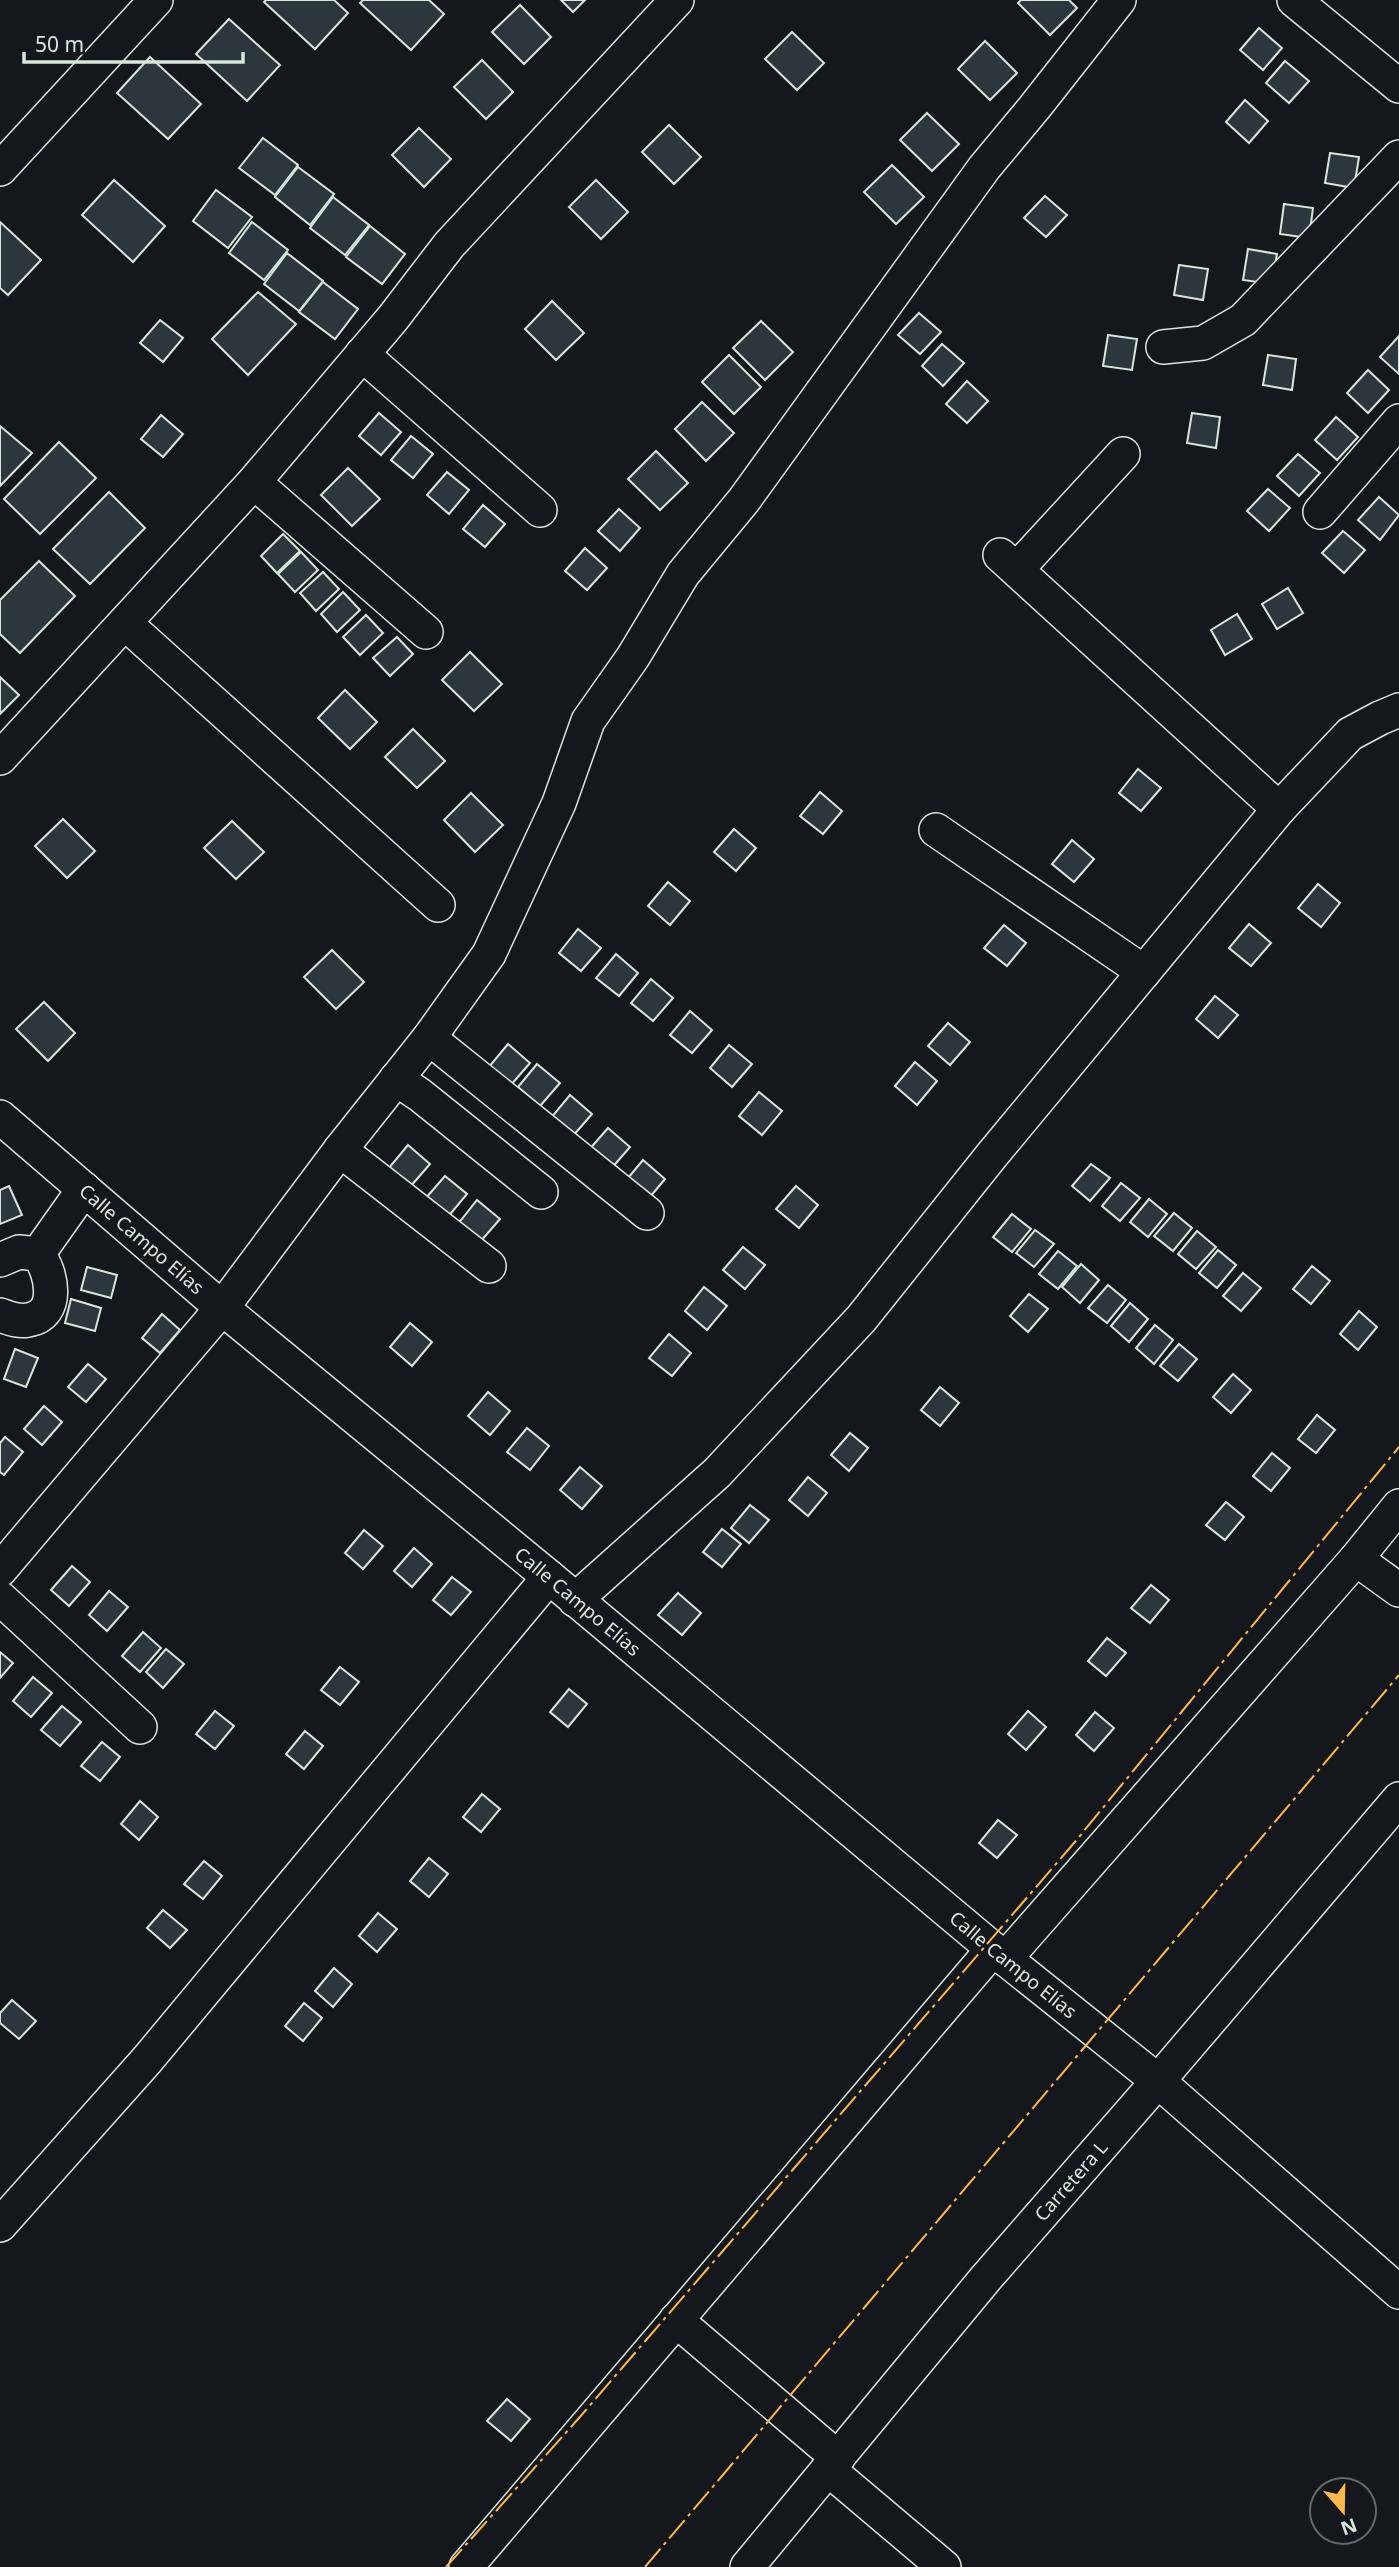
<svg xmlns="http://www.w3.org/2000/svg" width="1399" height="2567" font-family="'Noto Sans',sans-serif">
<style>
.building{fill:#2c363c;stroke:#d8e6dc;stroke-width:2}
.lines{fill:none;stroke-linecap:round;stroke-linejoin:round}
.minor-casing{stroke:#d8e6dc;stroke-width:36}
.minor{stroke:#14181c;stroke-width:33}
.power{stroke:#ffb74d;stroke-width:2;stroke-dasharray:24 5 3.5 5;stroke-linecap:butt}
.labels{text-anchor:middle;stroke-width:5;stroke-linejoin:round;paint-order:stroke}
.street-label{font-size:19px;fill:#d8e6dc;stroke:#14181c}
</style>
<rect width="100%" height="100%" fill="#14181c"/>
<g class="building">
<path d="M 266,0 L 334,0 L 348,13 L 315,49 L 264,2 Z"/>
<path d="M 363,0 L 429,0 L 444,14 L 411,50 L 360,3 Z"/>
<path d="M 561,0 L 585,0 L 573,12 Z"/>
<path d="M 1021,0 L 1069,0 L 1077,8 L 1050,35 L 1018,3 Z"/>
<path d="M 520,5 L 551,37 L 524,64 L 492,32 Z"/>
<path d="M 229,19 L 280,65 L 247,101 L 196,54 Z"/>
<path d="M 1259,28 L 1282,48 L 1263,70 L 1240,50 Z"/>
<path d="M 792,32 L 824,63 L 797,90 L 765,59 Z"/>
<path d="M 985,41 L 1017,73 L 990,100 L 958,69 Z"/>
<path d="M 150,57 L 201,104 L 168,139 L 117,93 Z"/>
<path d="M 482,60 L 513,92 L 486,119 L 454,87 Z"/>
<path d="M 1285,61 L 1309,81 L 1289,103 L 1266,83 Z"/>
<path d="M 1245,100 L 1268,121 L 1249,143 L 1226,122 Z"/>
<path d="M 927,113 L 959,144 L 932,171 L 900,140 Z"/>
<path d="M 669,125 L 701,157 L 674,184 L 642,152 Z"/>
<path d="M 419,128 L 451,159 L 424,187 L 392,155 Z"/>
<path d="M 263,138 L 298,165 L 275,195 L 239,168 Z"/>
<path d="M 1330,153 L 1359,157 L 1354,188 L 1325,183 Z"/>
<path d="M 892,165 L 924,197 L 896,224 L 864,192 Z"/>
<path d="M 298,167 L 334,194 L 310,225 L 275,197 Z"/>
<path d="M 114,180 L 165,226 L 133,262 L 82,215 Z"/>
<path d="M 596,180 L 628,212 L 601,239 L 569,207 Z"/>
<path d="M 216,190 L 252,217 L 228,248 L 193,221 Z"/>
<path d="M 1045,196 L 1067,215 L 1046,237 L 1024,218 Z"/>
<path d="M 333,197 L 369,225 L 345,255 L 310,228 Z"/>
<path d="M 1284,204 L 1313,208 L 1309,238 L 1280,234 Z"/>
<path d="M 0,222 L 41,260 L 8,295 L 0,288 Z"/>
<path d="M 252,222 L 288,250 L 264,280 L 229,253 Z"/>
<path d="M 370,226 L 405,254 L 382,284 L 346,257 Z"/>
<path d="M 1248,249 L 1277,254 L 1272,284 L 1243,280 Z"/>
<path d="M 287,253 L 323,281 L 299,311 L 264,284 Z"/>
<path d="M 1179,265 L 1208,269 L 1203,300 L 1174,295 Z"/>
<path d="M 323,282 L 358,309 L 335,339 L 299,312 Z"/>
<path d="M 258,292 L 296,324 L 248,375 L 212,339 Z"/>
<path d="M 552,301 L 584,333 L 556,360 L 525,329 Z"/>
<path d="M 919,313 L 941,332 L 920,354 L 898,335 Z"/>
<path d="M 160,320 L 183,338 L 163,362 L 140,343 Z"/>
<path d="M 761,321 L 793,352 L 765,380 L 733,348 Z"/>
<path d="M 1108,335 L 1137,339 L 1132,370 L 1103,366 Z"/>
<path d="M 1399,336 L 1399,374 L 1380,357 Z"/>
<path d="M 942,344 L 964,363 L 943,386 L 922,366 Z"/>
<path d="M 729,355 L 761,387 L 734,414 L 702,382 Z"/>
<path d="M 1268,355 L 1296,359 L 1292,390 L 1263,385 Z"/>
<path d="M 1368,370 L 1389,390 L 1368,413 L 1347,393 Z"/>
<path d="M 967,381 L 988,401 L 967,423 L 946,404 Z"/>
<path d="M 702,402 L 734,433 L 706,461 L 675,429 Z"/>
<path d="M 379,413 L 401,432 L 381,455 L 359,436 Z"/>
<path d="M 1192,413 L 1220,417 L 1216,448 L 1187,443 Z"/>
<path d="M 161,415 L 183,434 L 163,457 L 141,439 Z"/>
<path d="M 1336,417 L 1358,437 L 1337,460 L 1315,440 Z"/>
<path d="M 0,426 L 32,453 L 0,486 Z"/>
<path d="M 411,436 L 433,454 L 413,478 L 391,460 Z"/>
<path d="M 59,442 L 96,478 L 40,534 L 4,499 Z"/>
<path d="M 656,451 L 688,483 L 660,510 L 628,479 Z"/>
<path d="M 1298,454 L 1320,473 L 1299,496 L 1277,476 Z"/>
<path d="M 348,468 L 380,499 L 352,526 L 321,495 Z"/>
<path d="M 447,472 L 469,490 L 449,514 L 427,495 Z"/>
<path d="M 1268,489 L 1290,508 L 1269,531 L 1247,511 Z"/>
<path d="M 109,492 L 145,528 L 90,584 L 53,549 Z"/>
<path d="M 1379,497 L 1399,515 L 1380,540 L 1358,520 Z"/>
<path d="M 483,505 L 505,524 L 485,547 L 463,529 Z"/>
<path d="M 619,509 L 640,528 L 620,551 L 598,531 Z"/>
<path d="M 1343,531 L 1365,550 L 1344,573 L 1322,553 Z"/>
<path d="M 283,534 L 300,551 L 277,573 L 261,556 Z"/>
<path d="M 585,548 L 607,568 L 587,590 L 565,571 Z"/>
<path d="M 301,552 L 318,570 L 295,592 L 278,574 Z"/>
<path d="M 39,561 L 75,596 L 20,653 L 0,634 L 0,600 Z"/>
<path d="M 323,572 L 339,589 L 316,611 L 300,593 Z"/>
<path d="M 1288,588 L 1303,613 L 1277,629 L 1262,604 Z"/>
<path d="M 343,592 L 360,610 L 337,632 L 321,614 Z"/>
<path d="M 1237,614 L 1252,639 L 1225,655 L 1211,630 Z"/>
<path d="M 366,615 L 383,633 L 360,655 L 343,637 Z"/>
<path d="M 397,637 L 413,654 L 390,676 L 373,658 Z"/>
<path d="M 470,652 L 502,684 L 474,711 L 442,680 Z"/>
<path d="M 0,677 L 19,695 L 0,714 Z"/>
<path d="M 345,690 L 377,722 L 350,749 L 318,718 Z"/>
<path d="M 413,729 L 445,761 L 417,788 L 385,757 Z"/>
<path d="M 1138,769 L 1161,788 L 1141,811 L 1119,793 Z"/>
<path d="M 820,792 L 842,811 L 823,834 L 800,816 Z"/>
<path d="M 471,793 L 503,825 L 475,852 L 444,820 Z"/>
<path d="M 63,819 L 95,851 L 67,878 L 35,846 Z"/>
<path d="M 232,821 L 264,852 L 236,879 L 204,848 Z"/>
<path d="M 734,829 L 756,848 L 736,871 L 714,852 Z"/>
<path d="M 1072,840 L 1094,859 L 1074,882 L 1052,864 Z"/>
<path d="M 668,882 L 690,901 L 670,925 L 648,906 Z"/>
<path d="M 1318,884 L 1340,903 L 1321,927 L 1298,908 Z"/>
<path d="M 1249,924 L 1271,943 L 1251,966 L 1229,948 Z"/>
<path d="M 1004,925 L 1026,943 L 1007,966 L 984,948 Z"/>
<path d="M 578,929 L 601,948 L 581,971 L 559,953 Z"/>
<path d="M 332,950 L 364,982 L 336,1009 L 304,977 Z"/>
<path d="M 616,954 L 638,973 L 619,996 L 596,978 Z"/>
<path d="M 651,979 L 673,998 L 653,1021 L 631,1003 Z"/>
<path d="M 1215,996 L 1238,1015 L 1218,1038 L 1196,1019 Z"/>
<path d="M 44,1002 L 75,1033 L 48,1061 L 16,1029 Z"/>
<path d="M 690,1011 L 712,1030 L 692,1053 L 670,1035 Z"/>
<path d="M 948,1023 L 970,1042 L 950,1065 L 928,1046 Z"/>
<path d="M 508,1044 L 530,1063 L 510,1086 L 488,1068 Z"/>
<path d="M 729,1045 L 752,1064 L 732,1087 L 710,1068 Z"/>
<path d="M 915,1062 L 937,1081 L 917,1105 L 895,1086 Z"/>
<path d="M 537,1064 L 560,1083 L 540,1106 L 518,1087 Z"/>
<path d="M 759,1092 L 782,1111 L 762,1135 L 739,1116 Z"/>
<path d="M 570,1095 L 592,1114 L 572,1137 L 550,1119 Z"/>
<path d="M 608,1128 L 630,1147 L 610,1170 L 588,1151 Z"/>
<path d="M 408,1145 L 430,1164 L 410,1187 L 388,1169 Z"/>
<path d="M 643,1160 L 665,1179 L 645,1203 L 623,1184 Z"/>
<path d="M 1091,1164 L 1110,1178 L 1090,1201 L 1072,1186 Z"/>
<path d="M 445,1176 L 467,1194 L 447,1218 L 425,1199 Z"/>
<path d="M 1121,1183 L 1140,1198 L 1120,1221 L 1102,1206 Z"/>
<path d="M 9,1186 L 22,1215 L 0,1224 L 0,1190 Z"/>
<path d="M 796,1186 L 818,1205 L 799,1228 L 776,1209 Z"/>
<path d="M 1149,1199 L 1167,1214 L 1148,1237 L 1130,1222 Z"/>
<path d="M 477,1200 L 500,1219 L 480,1242 L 458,1224 Z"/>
<path d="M 1174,1213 L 1192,1228 L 1173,1251 L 1154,1236 Z"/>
<path d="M 1012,1214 L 1031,1229 L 1012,1252 L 993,1237 Z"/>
<path d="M 1035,1230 L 1054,1244 L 1034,1267 L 1016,1253 Z"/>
<path d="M 1197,1231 L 1216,1247 L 1196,1269 L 1178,1254 Z"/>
<path d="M 743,1247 L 765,1265 L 745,1289 L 723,1270 Z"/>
<path d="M 1218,1250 L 1236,1265 L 1217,1288 L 1199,1273 Z"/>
<path d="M 1058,1251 L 1077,1266 L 1058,1289 L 1039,1274 Z"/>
<path d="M 1081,1264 L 1099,1280 L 1080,1303 L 1062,1287 Z"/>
<path d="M 1312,1266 L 1330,1281 L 1311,1304 L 1293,1289 Z"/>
<path d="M 87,1267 L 117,1275 L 111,1298 L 81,1290 Z"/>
<path d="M 1243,1273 L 1261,1288 L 1241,1311 L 1223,1296 Z"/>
<path d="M 1108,1285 L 1126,1300 L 1107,1323 L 1088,1308 Z"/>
<path d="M 704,1287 L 727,1306 L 707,1330 L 685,1311 Z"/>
<path d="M 1029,1294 L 1048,1309 L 1028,1332 L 1010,1316 Z"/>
<path d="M 71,1299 L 101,1308 L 95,1331 L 65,1323 Z"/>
<path d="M 1130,1303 L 1148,1319 L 1129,1342 L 1111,1326 Z"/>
<path d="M 1359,1311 L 1377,1327 L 1358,1350 L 1340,1334 Z"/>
<path d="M 162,1314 L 180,1330 L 160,1353 L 142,1338 Z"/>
<path d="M 410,1323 L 432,1342 L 412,1366 L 390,1347 Z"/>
<path d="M 1155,1325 L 1173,1340 L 1154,1364 L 1136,1348 Z"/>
<path d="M 669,1334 L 691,1353 L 672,1376 L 649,1358 Z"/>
<path d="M 1179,1344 L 1197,1359 L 1178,1381 L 1160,1366 Z"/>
<path d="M 15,1349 L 38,1358 L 26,1387 L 4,1379 Z"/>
<path d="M 88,1364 L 106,1379 L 86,1402 L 68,1387 Z"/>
<path d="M 1233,1374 L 1251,1390 L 1231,1413 L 1213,1397 Z"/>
<path d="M 940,1387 L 959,1403 L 940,1426 L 921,1410 Z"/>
<path d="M 488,1392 L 510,1411 L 490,1435 L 468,1416 Z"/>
<path d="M 44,1406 L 62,1422 L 42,1445 L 24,1429 Z"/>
<path d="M 1317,1415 L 1335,1430 L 1316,1453 L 1298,1439 Z"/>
<path d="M 527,1428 L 549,1446 L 530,1470 L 507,1452 Z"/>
<path d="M 850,1433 L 868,1448 L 849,1471 L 831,1455 Z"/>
<path d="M 5,1437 L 23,1452 L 4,1475 L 0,1472 L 0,1443 Z"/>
<path d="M 1272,1453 L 1290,1468 L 1271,1491 L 1253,1476 Z"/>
<path d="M 580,1467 L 602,1486 L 582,1509 L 560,1490 Z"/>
<path d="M 808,1477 L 827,1493 L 808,1516 L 789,1500 Z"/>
<path d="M 1226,1502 L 1244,1517 L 1225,1540 L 1206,1525 Z"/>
<path d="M 750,1505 L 769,1520 L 749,1543 L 731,1528 Z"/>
<path d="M 722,1529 L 741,1544 L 722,1567 L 703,1552 Z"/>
<path d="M 364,1530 L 383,1546 L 363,1569 L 345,1553 Z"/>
<path d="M 414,1548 L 432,1564 L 412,1587 L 394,1571 Z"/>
<path d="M 72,1566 L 90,1582 L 69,1606 L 51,1590 Z"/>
<path d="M 452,1577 L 471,1592 L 451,1615 L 433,1600 Z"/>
<path d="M 1151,1585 L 1169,1600 L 1150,1623 L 1131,1608 Z"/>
<path d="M 109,1591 L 128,1607 L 107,1631 L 89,1615 Z"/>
<path d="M 678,1593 L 701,1613 L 682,1635 L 658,1615 Z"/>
<path d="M 143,1632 L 161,1648 L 140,1672 L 122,1656 Z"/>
<path d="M 1107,1638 L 1126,1653 L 1106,1676 L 1088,1661 Z"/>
<path d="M 166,1649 L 184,1664 L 163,1688 L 146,1672 Z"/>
<path d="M 0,1652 L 13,1663 L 0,1678 Z"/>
<path d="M 340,1667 L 359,1682 L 340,1705 L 321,1690 Z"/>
<path d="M 33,1677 L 52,1693 L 31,1717 L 13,1701 Z"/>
<path d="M 569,1689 L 587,1704 L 568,1727 L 550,1712 Z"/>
<path d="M 62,1706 L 81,1722 L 60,1746 L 41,1730 Z"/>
<path d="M 215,1711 L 234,1726 L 215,1749 L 196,1734 Z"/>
<path d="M 1028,1711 L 1046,1727 L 1026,1750 L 1008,1734 Z"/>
<path d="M 1095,1712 L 1114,1728 L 1094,1751 L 1076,1735 Z"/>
<path d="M 305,1731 L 323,1746 L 304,1769 L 286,1754 Z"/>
<path d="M 102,1742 L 120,1757 L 100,1781 L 81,1766 Z"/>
<path d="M 482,1794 L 500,1809 L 481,1832 L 463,1817 Z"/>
<path d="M 140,1801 L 158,1817 L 139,1840 L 121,1824 Z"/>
<path d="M 998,1820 L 1017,1835 L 997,1858 L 979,1843 Z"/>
<path d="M 429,1858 L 448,1874 L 429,1897 L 410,1881 Z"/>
<path d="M 204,1861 L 222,1876 L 203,1899 L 184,1884 Z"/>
<path d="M 163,1910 L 187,1930 L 170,1948 L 147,1928 Z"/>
<path d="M 378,1913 L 397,1929 L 377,1952 L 359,1936 Z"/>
<path d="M 334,1968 L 352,1984 L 333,2007 L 315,1991 Z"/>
<path d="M 12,2000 L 36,2021 L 19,2039 L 0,2023 L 0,2013 Z"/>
<path d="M 304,2003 L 322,2018 L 303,2041 L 285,2026 Z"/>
<path d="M 507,2399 L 530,2419 L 511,2441 L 487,2421 Z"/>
</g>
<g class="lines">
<g class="minor-casing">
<g id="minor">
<path d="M 1294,0 L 1399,86"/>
<path d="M 0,169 L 156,0"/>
<path d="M 1163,347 L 1203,343 L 1243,320 L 1399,157"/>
<path d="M 362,354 L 540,510"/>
<path d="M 254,482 L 426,632"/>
<path d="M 1320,512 L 1399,421"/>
<path d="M 1000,555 L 1279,809"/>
<path d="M 1017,569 L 1123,454"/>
<path d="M 125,623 L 438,905"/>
<path d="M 0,758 L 254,482 L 393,318 L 449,245 L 677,0"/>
<path d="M 936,830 L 1144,972"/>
<path d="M 429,1038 L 647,1213"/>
<path d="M 396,1079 L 420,1095 L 541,1192"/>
<path id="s1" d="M 0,1117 L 222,1308 L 549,1577 L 993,1949 L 1158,2081 L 1399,2292"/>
<path d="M 340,1150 L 489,1266"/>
<path d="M 38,1254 L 84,1189"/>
<path d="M 0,1260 L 19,1252 L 38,1254 C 52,1272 61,1315 28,1320 C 18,1322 9,1318 0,1315"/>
<path d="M 1356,1559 L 1399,1590"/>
<path d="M 0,1570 L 222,1308 L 340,1150 L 429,1038 L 489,954 L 559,803 L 588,721 L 633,657 L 683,574 L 744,500 L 984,168 L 1034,108 L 1119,0"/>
<path d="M 0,1598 L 140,1727"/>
<path d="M 575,1600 L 717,1473 L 861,1319 L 992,1155 L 1279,809 L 1350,734 L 1380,718 L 1399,710"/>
<path d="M 1005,1959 L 1356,1559 L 1399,1506"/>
<path d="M 0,2225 L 147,2060 L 549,1577"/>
<path d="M 676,2320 L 838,2458"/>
<path d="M 828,2469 L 944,2567"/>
<path d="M 466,2567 L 993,1949"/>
<path id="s2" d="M 747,2567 L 986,2278 L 1158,2081 L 1399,1799"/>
</g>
</g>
<use href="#minor" class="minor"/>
<g class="power">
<path d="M 446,2567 L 579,2418 L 1074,1843 L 1399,1447"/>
<path d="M 645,2567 L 1399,1675"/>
</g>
</g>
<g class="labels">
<g class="street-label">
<text dy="7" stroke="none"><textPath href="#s1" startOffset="187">Calle Campo Elías</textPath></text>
<text dy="7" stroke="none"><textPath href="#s1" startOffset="754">Calle Campo Elías</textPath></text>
<text dy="7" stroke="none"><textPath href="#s1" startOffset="1321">Calle Campo Elías</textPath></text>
<text dy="7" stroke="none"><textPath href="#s2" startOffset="504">Carretera L</textPath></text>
</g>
</g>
<g transform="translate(1343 2511) rotate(160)"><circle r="33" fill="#14181c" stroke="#626a69" stroke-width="2"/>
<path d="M0-5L12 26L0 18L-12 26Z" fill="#ffb74d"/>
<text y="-10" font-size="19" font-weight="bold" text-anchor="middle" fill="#d8e6dc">N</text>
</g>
<path d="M24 52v10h219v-10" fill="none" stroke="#d8e6dc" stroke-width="3.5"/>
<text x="35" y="52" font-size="21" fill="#d8e6dc" stroke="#14181c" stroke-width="5" paint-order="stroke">50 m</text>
</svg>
